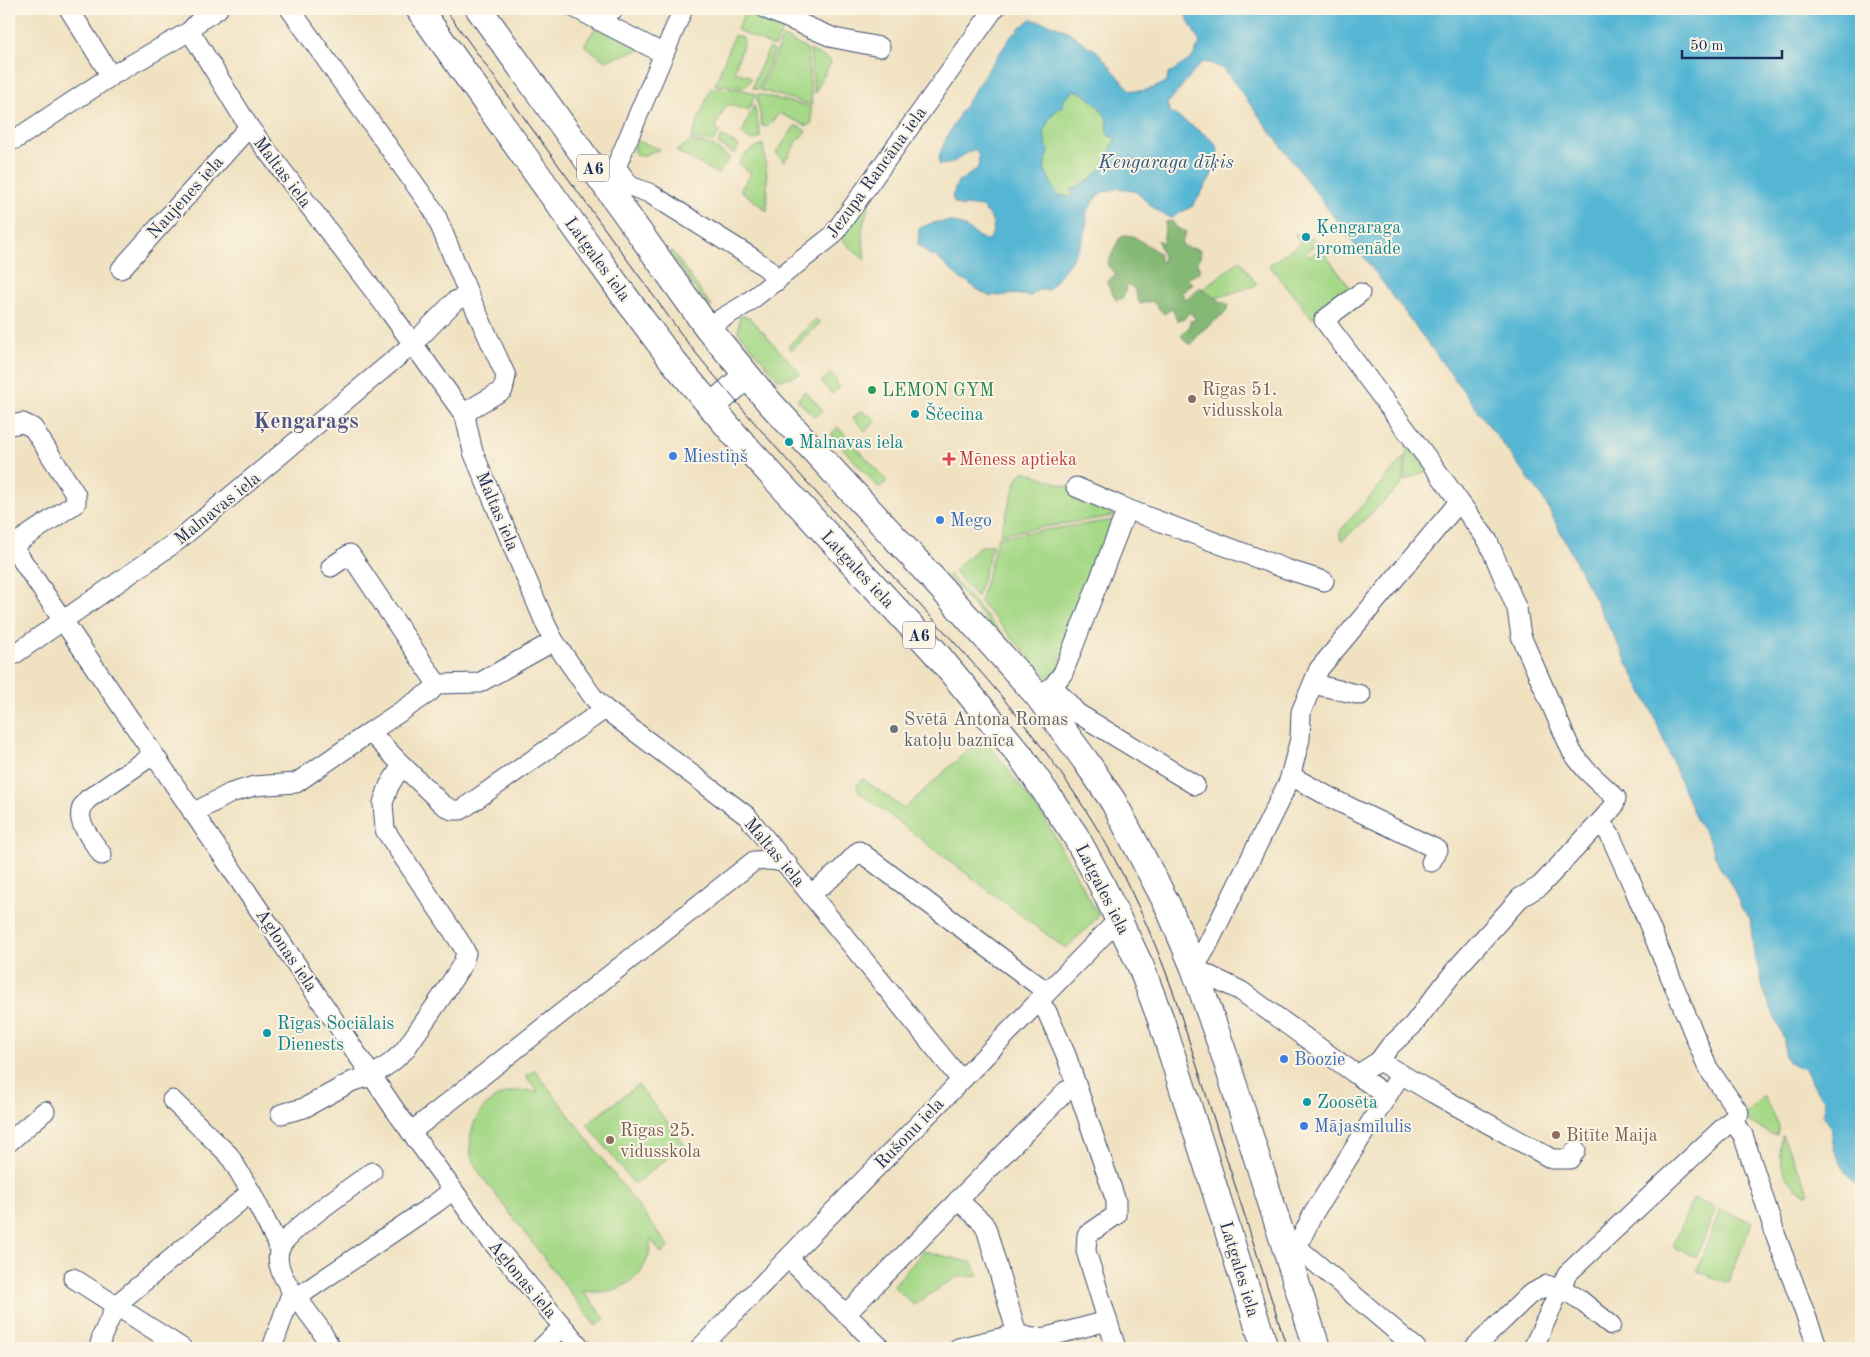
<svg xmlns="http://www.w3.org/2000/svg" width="1870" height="1357" font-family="'Old Standard TT',serif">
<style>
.green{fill:#a5d887;stroke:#608472}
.forest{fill:#84b874;stroke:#507469}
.water{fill:#55b6d4;stroke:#387299;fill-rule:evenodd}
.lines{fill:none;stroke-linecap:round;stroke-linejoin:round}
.minor-casing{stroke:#3b4a6d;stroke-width:21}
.highway-casing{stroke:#3b4a6d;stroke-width:28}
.minor{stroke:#fff;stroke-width:19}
.highway{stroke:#fff;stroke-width:26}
.tram{stroke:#1b2f5e;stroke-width:1}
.culture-dot{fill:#0f9aa8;stroke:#fcf5e5;stroke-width:2}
.leisure-dot{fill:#2e9e5b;stroke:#fcf5e5;stroke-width:2}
.education-dot{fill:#8d6e63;stroke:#fcf5e5;stroke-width:2}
.shop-dot{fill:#3f7fe0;stroke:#fcf5e5;stroke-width:2}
.health-dot{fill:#e0444e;stroke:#fcf5e5;stroke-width:2}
.worship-dot{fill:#6b7280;stroke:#fcf5e5;stroke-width:2}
.labels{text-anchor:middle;stroke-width:4;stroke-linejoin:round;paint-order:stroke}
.shield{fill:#fcf5e5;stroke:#5e6a86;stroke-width:1}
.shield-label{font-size:16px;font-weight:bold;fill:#1b2f5e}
.street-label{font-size:18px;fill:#1b2f5e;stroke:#fcf5e5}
.culture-label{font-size:18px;fill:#0d838f;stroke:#fcf5e5;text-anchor:start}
.education-label{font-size:18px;fill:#785e54;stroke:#fcf5e5;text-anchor:start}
.leisure-label{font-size:18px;fill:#27864d;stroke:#fcf5e5;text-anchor:start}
.shop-label{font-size:18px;fill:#366cbe;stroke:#fcf5e5;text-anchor:start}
.health-label{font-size:18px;fill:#be3a42;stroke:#fcf5e5;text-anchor:start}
.worship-label{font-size:18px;fill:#5b616d;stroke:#fcf5e5;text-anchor:start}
.water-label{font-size:19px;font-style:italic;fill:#2c5881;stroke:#fcf5e5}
.district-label{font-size:22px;font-weight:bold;fill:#4f5588;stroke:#fcf5e5}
</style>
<rect width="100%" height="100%" fill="#fcf5e5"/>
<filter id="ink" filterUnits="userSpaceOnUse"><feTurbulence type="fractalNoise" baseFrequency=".02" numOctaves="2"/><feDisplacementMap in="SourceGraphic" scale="10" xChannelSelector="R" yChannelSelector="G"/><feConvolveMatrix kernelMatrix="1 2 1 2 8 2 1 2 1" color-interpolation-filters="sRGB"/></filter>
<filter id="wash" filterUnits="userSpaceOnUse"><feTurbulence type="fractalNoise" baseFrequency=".0096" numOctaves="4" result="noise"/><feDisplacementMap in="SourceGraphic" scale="20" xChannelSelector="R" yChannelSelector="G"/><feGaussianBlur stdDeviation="1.12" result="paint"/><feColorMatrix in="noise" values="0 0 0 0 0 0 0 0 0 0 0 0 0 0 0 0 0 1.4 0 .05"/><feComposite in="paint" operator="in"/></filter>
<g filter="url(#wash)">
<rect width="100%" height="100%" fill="#f0e1c1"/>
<g class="green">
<path d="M 746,9 L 782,25 L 783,27 L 776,46 L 770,46 L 770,45 L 737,30 Z"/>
<path d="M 598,24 L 642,49 L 605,61 L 584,45 Z"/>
<path d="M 734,35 L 743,38 L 744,41 L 734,72 L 749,76 L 751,79 L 746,86 L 744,87 L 715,85 Z"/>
<path d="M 783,37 L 807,49 L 812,105 L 760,90 Z"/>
<path d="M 769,48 L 774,51 L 758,90 L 753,88 L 755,79 Z"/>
<path d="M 810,50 L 830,60 L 831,63 L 814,94 Z"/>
<path d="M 711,88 L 741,89 L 756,94 L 748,111 L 727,104 L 716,125 L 719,133 L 713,142 L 691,139 Z"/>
<path d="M 1074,90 C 1085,92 1104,109 1107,120 C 1108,125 1106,130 1109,136 L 1116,137 L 1104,167 L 1098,171 L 1091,179 L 1071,190 L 1073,195 L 1070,197 L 1060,195 L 1057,196 L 1044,168 L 1048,151 L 1042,130 L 1045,128 L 1051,115 L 1063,105 L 1065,98 Z"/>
<path d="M 758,94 L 811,107 L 812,123 L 807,126 L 779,113 L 767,127 L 762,126 L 757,98 Z"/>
<path d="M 754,105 L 760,132 L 760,138 C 753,142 746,139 742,133 Z"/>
<path d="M 795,126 L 797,126 L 806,131 L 799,139 L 784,162 L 776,153 Z"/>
<path d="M 722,136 L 739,146 L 735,154 L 718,144 Z"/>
<path d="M 635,140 L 660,149 L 642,156 L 635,155 Z"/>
<path d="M 691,141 L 713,146 L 730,158 L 718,174 L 676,151 Z"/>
<path d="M 763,144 L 767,176 L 767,211 L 740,190 L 750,176 L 750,172 L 739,164 C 742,154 754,148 763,144 Z"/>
<path d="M 874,187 L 862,230 L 865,260 L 846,244 L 841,237 Z"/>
<path d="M 1295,233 L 1306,240 L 1313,237 L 1317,243 L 1306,252 L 1310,256 L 1321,249 L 1352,290 L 1312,318 L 1269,265 L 1301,243 L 1294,234 Z"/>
<path d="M 672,251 L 712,307 L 708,306 L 669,253 Z"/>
<path d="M 1240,260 L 1257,285 L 1212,299 L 1203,289 Z"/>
<path d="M 740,315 L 750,318 L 801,374 L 779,380 L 738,332 Z"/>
<path d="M 816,319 L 820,323 L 792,350 L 788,346 Z"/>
<path d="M 831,373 L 837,379 L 835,381 L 840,387 L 832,394 L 821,382 Z"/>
<path d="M 805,391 L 821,408 L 822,411 L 815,417 L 797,400 Z"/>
<path d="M 862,410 L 867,416 L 869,414 L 876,421 L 865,431 L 853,418 Z"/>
<path d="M 838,427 L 887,481 L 880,487 L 876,485 L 831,435 Z"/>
<path d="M 1407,445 L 1428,470 L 1407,480 L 1405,480 Z"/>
<path d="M 1405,456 L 1403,483 L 1343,540 L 1340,538 L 1340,531 Z"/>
<path d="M 1024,471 C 1043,478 1109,499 1114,516 L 1000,534 L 1017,479 Z"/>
<path d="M 1114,520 L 1057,671 L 1048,678 L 980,602 L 998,537 Z"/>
<path d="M 993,544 L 977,597 L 954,571 L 978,547 Z"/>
<path d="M 949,574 L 1045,682 L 1043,684 L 947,576 Z"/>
<path d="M 983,736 L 1046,821 L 1099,916 L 1067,948 L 1058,943 L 859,792 L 857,785 L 863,779 L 904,809 Z"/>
<path d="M 535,1070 L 669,1247 L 661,1253 L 651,1239 C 650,1278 619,1297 583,1291 L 605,1319 L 596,1326 L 486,1182 C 480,1173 473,1165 471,1154 C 465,1113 498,1083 538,1092 L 526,1076 Z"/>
<path d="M 638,1085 L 685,1145 L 634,1184 L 587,1124 Z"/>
<path d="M 1762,1097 L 1764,1097 L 1779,1127 L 1777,1135 L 1773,1135 L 1744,1119 L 1743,1116 Z"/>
<path d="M 1782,1135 L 1809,1193 L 1807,1195 C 1786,1185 1774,1158 1782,1135 Z"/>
<path d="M 1693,1199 L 1716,1208 L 1696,1257 L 1673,1247 Z"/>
<path d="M 1720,1210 L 1752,1222 L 1728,1283 L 1697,1271 Z"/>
<path d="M 924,1251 L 973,1263 L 979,1276 L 956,1277 L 914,1305 L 893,1286 Z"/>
</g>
<path class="forest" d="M 1172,221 L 1177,228 L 1186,232 L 1181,243 L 1186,247 L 1201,250 L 1200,258 L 1197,262 L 1201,272 L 1188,278 L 1193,283 L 1186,290 L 1181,292 L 1186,299 L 1201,287 C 1209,296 1218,299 1228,305 L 1226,312 L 1198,334 L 1192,344 L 1187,343 L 1181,335 L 1190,326 L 1190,321 L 1196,320 L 1190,312 L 1184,319 L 1177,320 L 1172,309 L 1164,314 L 1152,301 L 1140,304 L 1133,287 L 1127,285 L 1123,298 L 1116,300 L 1107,283 L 1113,276 L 1117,275 L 1107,265 L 1119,239 L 1125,235 L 1133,236 L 1159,253 L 1160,260 L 1163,263 L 1163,257 L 1158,240 L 1163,243 L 1166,222 Z"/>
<path class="water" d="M 1182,9 L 1861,9 L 1861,1191 L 1844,1169 L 1834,1149 L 1831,1128 L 1824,1116 L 1825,1099 L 1817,1092 L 1805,1069 L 1789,1063 L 1785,1057 L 1784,1039 L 1763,989 L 1761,976 L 1754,954 L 1750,918 L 1742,909 L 1732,886 L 1718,863 L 1707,836 L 1697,822 L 1651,709 L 1543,498 L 1224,69 L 1210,63 L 1202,62 L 1167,104 L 1170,112 L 1203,133 L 1215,143 L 1218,151 L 1213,173 L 1193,206 L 1170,218 L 1155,209 L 1136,192 L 1119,188 L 1103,192 L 1097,196 L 1086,213 L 1087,221 L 1082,242 L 1069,264 L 1048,290 L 1038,290 L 1031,296 L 1012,294 L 999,296 L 994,295 L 991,297 L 973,287 L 967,281 L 962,280 L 935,256 L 928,254 L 918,244 L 919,229 C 931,222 947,218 961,225 C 972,230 977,238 989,241 C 995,228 995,226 988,213 L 986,212 L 982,207 L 965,205 L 962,207 L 955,203 L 952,197 L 958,181 L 963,179 L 978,168 L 979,156 L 975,150 L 973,149 L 972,151 C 959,155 955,167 939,164 C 934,144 998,56 1012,35 L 1018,32 L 1018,29 L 1031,19 C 1044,23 1062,26 1073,35 C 1078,39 1091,49 1096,50 L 1130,90 C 1141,93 1157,88 1167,81 L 1168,74 L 1192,58 L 1200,43 ZM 1075,90 C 1084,92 1104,108 1107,120 C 1108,125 1106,130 1109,136 L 1116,138 L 1104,167 L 1098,171 L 1091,179 L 1071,190 L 1073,193 L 1070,197 L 1060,195 L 1057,196 L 1044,168 L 1048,151 L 1043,130 L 1045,128 L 1051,115 L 1063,105 L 1065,98 Z"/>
</g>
<g filter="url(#ink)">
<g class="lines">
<g class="minor-casing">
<g id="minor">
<path d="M 69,9 L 111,76 L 190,31 L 198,22 L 218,9"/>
<path d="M 290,9 L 434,211 L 469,295 L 506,376 L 503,390 L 472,408 L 465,416"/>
<path d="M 577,9 L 598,20 L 614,9"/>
<path d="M 683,9 L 616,167 L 630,186 L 649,193 L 751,257 L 768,269 L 777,281"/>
<path d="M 766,9 L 834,38 L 880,47"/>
<path d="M 598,20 L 664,54"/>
<path d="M 190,31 L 249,127 L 390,312 L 465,416 L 473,452 L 546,625 L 554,641 L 593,697 L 605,709 L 747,816 L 961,1080"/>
<path d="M 9,141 L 16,139 L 111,76"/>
<path d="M 121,269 L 249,127"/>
<path d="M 1360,293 L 1324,320 L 1437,471 L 1488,541 L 1517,609 L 1521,636 L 1572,752 L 1586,770 L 1616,798 L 1614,806 L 1600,822 L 1610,835 L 1633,886 L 1708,1068 L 1739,1113 L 1567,1274 L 1533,1348"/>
<path d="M 707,327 L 746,304 L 832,236 L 994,9"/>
<path d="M 9,425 L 23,423 L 33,428 L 76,495 L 76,503 L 12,546"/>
<path d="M 1076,487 L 1127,509"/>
<path d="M 1459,502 L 1319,669 L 1301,712 L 1300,739 L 1289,781 L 1206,948 L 1194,968 L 1241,991 L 1357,1075 L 1379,1061 L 1433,1093 L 1552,1159 L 1570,1159 L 1576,1150"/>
<path d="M 9,541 L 395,1110 L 482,1230 L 581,1348"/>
<path d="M 331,567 L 350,554 L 437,684 L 479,683 L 554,641"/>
<path d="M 9,658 L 176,542 L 413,344 L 455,301 L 469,295"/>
<path d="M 1313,684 L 1361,695"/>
<path d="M 1053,686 L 1077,713 L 1195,785"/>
<path d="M 1038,696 L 1053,686 L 1063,673 L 1127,509 L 1286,569 L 1324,581"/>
<path d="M 370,732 L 430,692 L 437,684"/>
<path d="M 402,765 L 442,804 L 452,810 L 461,810 L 605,709"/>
<path d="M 1291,776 L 1337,801 L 1438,850 L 1431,862"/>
<path d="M 193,813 L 231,793 L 254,786 L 296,783 L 370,732 L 402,765 L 389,786 L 383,803 L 385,830 L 462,945 L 466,953 L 463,963 L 445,992 L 404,1051 L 392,1062 L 372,1076 L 353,1081 L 304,1108 L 281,1114"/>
<path d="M 102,855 C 91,837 69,818 88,799 L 153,755"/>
<path d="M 811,894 L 841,870 L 859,851 L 1047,992"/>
<path d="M 1038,1001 L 1047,1012 L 1066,1055 L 1116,1201 L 1116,1215 L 1087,1235 L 1086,1251 L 1116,1348"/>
<path d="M 1379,1061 L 1390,1046 L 1412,1026 L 1457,968 L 1520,898 L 1540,886 L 1600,822"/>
<path d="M 1357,1075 L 1386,1095"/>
<path d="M 172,1100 L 229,1155 L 251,1192 L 280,1249"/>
<path d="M 1732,1121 L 1743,1135 L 1776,1236 L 1818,1348"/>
<path d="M 411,1132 L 754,861 L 770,860 L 787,863"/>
<path d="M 9,1142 L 45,1111"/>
<path d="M 958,1200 L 983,1223 L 986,1228 L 1017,1334"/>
<path d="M 1297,1247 L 1416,1348"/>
<path d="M 1286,1252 L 1297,1247 L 1313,1214 L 1401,1074"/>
<path d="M 788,1258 L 881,1348"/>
<path d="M 73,1278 L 182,1348"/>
<path d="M 292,1291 L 320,1329 L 331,1348"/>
<path d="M 296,1298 L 436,1203 L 453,1190"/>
<path d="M 846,1314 L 1066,1091 L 1077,1088"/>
<path d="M 99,1348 L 102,1336 L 116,1305 L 251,1192"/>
<path d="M 272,1348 L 292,1291 C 284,1279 274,1263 280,1248 C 287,1231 353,1186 372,1172"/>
<path d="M 541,1348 L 563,1327"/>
<path d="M 700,1348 L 1119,919"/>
<path d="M 958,1348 L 1017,1334 L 1032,1338 L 1047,1337 L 1107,1321"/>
<path d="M 1474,1348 L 1529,1295 L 1547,1285 L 1569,1293 L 1579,1299 L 1611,1325"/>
</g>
</g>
<g class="highway-casing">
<g id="highway">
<path d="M 419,9 L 623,294 L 672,360 L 736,436 L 935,652 L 1020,755 L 1075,835 L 1101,883 L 1141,967 L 1161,1020 L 1265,1348"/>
<path d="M 479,9 L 707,327 L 770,403 L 935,581 L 1038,696 L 1085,760 L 1113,801 L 1167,904 L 1194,968 L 1225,1057 L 1317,1348"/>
<path d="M 711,407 L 746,376"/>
</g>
</g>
<use href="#minor" class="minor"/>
<use href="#highway" class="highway"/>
<path class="tram" d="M 445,9 L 687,342 C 751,422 820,497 889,572 C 956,643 1023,715 1077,797 C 1119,859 1150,927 1175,997 L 1287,1348"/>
</g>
</g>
<g class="culture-dot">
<circle cx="1306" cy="237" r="5"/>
<circle cx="915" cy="414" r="5"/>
<circle cx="789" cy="442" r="5"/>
<circle cx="267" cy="1033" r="5"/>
<circle cx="1307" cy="1102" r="5"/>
</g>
<circle class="leisure-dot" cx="872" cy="390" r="5"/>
<g class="education-dot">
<circle cx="1192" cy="399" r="5"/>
<circle cx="1556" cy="1135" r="5"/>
<circle cx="610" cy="1140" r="5"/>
</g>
<g class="shop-dot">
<circle cx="673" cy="456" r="5"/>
<circle cx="940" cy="520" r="5"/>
<circle cx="1284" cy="1059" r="5"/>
<circle cx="1304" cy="1126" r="5"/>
</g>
<path class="health-dot" d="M946.5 451.5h5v5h5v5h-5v5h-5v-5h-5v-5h5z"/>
<circle class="worship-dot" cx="894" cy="729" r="5"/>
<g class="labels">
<g class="shield">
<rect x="577" y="154.5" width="32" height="27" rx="4"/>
<rect x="903" y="621.5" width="32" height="27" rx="4"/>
</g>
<g class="shield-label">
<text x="593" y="174">A6</text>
<text x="919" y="641">A6</text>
</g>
<g class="street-label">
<text transform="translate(283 172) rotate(53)" y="6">Maltas iela</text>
<text transform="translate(876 172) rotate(-54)" y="6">Jezupa Rancāna iela</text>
<text transform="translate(185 197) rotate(-48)" y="6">Naujenes iela</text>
<text transform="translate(598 259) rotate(54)" y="6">Latgales iela</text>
<text transform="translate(217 508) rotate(-39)" y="6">Malnavas iela</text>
<text transform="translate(498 511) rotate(67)" y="6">Maltas iela</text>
<text transform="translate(858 569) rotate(47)" y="6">Latgales iela</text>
<text transform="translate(775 852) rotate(50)" y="6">Maltas iela</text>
<text transform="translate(1103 889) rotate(63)" y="6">Latgales iela</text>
<text transform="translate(287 950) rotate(56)" y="6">Aglonas iela</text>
<text transform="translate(909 1133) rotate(-46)" y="6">Rušonu iela</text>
<text transform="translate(1240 1269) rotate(73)" y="6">Latgales iela</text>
<text transform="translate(523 1279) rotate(50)" y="6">Aglonas iela</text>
</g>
<g class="culture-label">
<text x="1316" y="233">Ķengaraga<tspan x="1316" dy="21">promenāde</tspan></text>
<text x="925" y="420">Ščecina</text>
<text x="799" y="448">Malnavas iela</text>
<text x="277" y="1029">Rīgas Sociālais<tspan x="277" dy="21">Dienests</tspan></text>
<text x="1317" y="1108">Zoosēta</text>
</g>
<g class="education-label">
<text x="1202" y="395">Rīgas 51.<tspan x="1202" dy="21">vidusskola</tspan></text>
<text x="620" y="1136">Rīgas 25.<tspan x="620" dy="21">vidusskola</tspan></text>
<text x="1566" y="1141">Bitīte Maija</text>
</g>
<g class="leisure-label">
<text x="882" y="396">LEMON GYM</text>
</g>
<g class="shop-label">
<text x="683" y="462">Miestiņš</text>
<text x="950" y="526">Mego</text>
<text x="1294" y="1065">Boozie</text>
<text x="1314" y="1132">Mājasmīlulis</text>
</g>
<g class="health-label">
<text x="959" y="465">Mēness aptieka</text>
</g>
<g class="worship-label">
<text x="904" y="725">Svētā Antona Romas<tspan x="904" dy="21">katoļu baznīca</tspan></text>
</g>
<g class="water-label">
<text x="1166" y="168">Ķengaraga dīķis</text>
</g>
<g class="district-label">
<text x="306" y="428">Ķengarags</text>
</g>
</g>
<rect width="1870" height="1357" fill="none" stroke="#fcf5e5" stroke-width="30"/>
<path d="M1682 50v8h100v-8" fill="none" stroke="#1b2f5e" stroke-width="2.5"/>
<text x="1690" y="50" font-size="15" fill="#1b2f5e" stroke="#fcf5e5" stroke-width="4" paint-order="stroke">50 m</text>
</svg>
